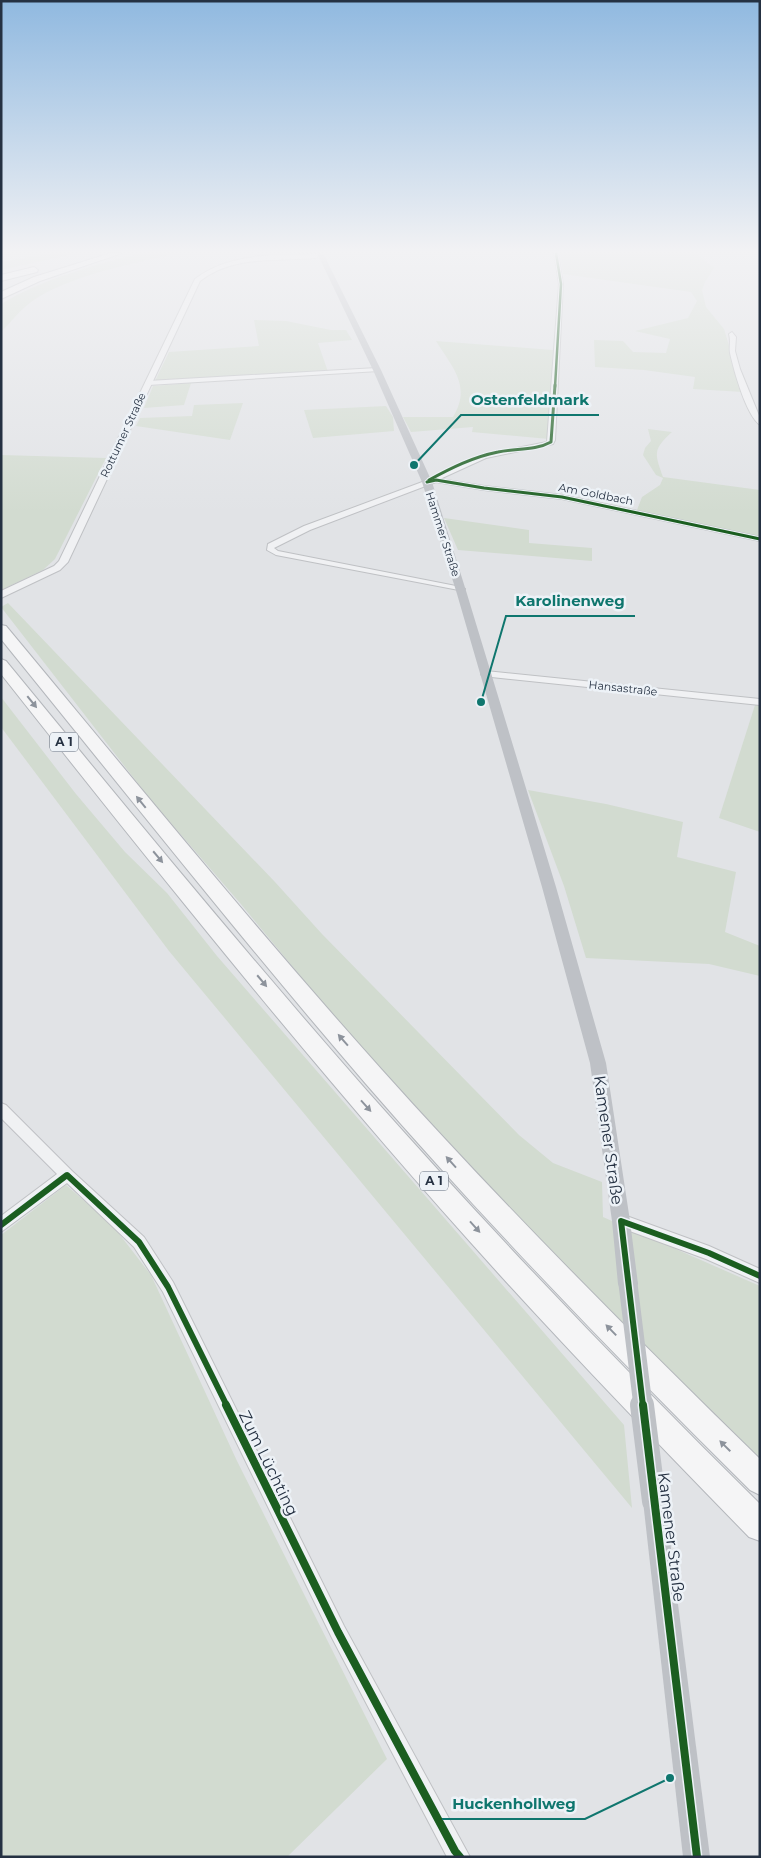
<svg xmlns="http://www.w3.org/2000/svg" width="761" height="1858" font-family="Montserrat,sans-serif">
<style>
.green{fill:#d2dbd0}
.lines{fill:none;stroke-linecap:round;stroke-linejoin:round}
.minor-casing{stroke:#bfc1c4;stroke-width:2}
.tertiary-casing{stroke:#bfc1c4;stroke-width:2}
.motorway-casing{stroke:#b3b6bb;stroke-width:2}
.minor{fill:#f0f1f3;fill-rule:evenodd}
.tertiary{fill:#f0f1f3;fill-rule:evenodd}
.secondary{fill:#bec1c6;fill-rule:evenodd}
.motorway{fill:#f5f5f6;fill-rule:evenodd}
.secondary-bridge-far1{stroke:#bec1c6;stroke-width:19}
.secondary-bridge{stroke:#bec1c6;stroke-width:24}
.cycleway-far3-casing{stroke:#edf2f7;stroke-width:4}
.cycleway-far2-casing{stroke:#edf2f7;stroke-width:5}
.cycleway-far1-casing{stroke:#edf2f7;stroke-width:9}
.cycleway-casing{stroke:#edf2f7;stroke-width:11}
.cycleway-far3{stroke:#1b5e20;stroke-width:2.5}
.cycleway-far2{stroke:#1b5e20;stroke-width:3}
.cycleway-far1{stroke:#1b5e20;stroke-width:6}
.cycleway{stroke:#1b5e20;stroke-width:8}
.oneway{fill:#8d939c}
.labels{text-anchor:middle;stroke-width:5;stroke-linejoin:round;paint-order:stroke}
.far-street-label{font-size:11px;fill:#253142;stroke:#edf2f7}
.shield{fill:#edf2f7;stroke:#616b78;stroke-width:1}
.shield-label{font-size:12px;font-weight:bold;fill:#253142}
.near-street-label{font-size:16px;fill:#253142;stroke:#edf2f7}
.leader{fill:none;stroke:#0f766e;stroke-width:2}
.callout-dot{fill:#0f766e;stroke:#edf2f7;stroke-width:2}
.callout-label{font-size:15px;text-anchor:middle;font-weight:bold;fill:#0f766e;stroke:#edf2f7;stroke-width:5;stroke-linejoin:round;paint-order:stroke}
</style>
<rect width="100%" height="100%" fill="#e1e3e6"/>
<g class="green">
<path d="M 53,253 L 78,253 L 1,270 L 1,262 Z"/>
<path d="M 141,253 L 177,253 C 131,265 71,274 31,302 C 20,310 11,322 1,332 L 1,304 C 45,278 92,266 141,253 Z"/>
<path d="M 560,253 L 695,253 L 714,268 L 705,282 L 702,290 L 706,307 L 724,329 L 743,392 L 693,389 L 695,377 L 644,370 L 595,367 L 594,340 L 623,341 L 633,352 L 666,353 L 670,339 L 635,331 L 688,318 L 697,301 L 691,292 L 563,274 Z"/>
<path d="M 254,320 L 286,321 L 331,330 L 346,330 L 352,340 L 318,343 L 328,372 L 155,381 L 169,352 L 259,346 Z"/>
<path d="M 436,341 L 553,350 L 549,439 L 472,432 L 473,427 L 411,432 L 403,417 L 453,417 C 472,386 452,367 436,341 Z"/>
<path d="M 191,383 L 184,405 L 144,408 L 153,386 Z"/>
<path d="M 243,403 L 230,440 L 136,426 L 140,418 L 192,416 L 194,405 Z"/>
<path d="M 386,406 L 393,417 L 394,431 L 313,438 L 304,410 Z"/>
<path d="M 648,429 L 672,432 C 652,450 655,454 663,477 L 760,490 L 760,537 L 693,524 L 637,510 L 642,497 L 660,485 L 663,478 L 656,475 L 643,455 L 645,448 L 651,441 Z"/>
<path d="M 1,455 L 106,458 L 55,559 L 43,570 L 1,590 Z"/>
<path d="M 444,518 L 529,530 L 529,543 L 592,548 L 592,561 L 458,550 Z"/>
<path d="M 8,603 L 275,882 L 322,934 L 519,1135 L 553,1163 L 602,1182 L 603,1217 L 760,1286 L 760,1467 L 655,1363 L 470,1166 L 344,1029 L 240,903 L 150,799 L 1,607 Z"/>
<path d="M 1,697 L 76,794 L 125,852 L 167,893 L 217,956 L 624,1425 L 632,1508 L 169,951 L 1,727 Z"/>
<path d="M 755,705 L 760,706 L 760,832 L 719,818 Z"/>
<path d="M 528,790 L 606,804 L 683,822 L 677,857 L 736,872 L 725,932 L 760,946 L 760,976 L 709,964 L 586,958 L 564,886 Z"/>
<path d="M 66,1185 L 113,1226 L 151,1275 L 237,1461 L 387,1759 L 287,1857 L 1,1857 L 1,1235 Z"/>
</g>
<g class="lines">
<g class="minor-casing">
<g id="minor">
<path d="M 554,253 L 558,253 L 563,284 L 555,440 L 553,444 L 486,458 L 440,479 L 484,486 L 562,495 L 760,537 L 760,541 L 562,499 L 484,490 L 436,482 L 310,530 L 274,548 L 278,551 L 461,587 L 465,589 L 464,591 L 276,555 L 267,550 L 268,544 L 304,526 L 425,481 L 482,455 L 547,442 L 559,284 Z"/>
<path d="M 732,332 L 736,337 L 735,351 L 740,369 L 760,418 L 760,425 C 746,415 734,371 730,353 C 729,347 731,341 729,334 Z"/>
<path d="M 377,368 L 379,371 L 148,385 L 145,383 L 148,381 Z"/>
<path d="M 1,1103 L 6,1105 L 72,1171 L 144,1237 L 173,1282 L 344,1626 L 470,1857 L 447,1857 L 332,1638 L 163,1292 L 134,1247 L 67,1183 L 1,1232 L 1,1216 L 57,1174 L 1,1118 Z"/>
<path d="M 621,1214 L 709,1246 L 760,1269 L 760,1283 L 706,1259 L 616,1226 L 614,1221 L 616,1216 Z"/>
</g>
</g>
<g class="tertiary-casing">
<g id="tertiary">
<path d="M 321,254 L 323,257 C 280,263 236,253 200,281 L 68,562 L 60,570 L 1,598 L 1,591 L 54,566 L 59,561 L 195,279 C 230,252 279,255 321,254 Z"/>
<path d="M 486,671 L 760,699 L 760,705 L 482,676 L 481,674 L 482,672 Z"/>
</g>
</g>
<g class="motorway-casing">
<g id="motorway">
<path d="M 111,253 L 122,253 L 40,281 L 1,299 L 1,292 L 34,277 Z"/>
<path d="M 34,267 L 38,270 L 37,272 L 1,281 L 1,275 Z"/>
<path d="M 1,625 L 6,626 C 130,775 253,926 382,1070 C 503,1205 631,1333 760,1459 L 760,1495 L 750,1490 C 618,1359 488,1225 366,1084 C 241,939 122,788 1,639 Z"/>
<path d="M 1,659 L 6,661 C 125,806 244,951 368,1092 C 494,1234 625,1371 760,1504 L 760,1541 L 749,1537 C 665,1451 581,1364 500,1275 C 325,1082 162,878 1,674 Z"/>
</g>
</g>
<use href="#minor" class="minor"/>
<use href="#tertiary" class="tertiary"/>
<g class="secondary">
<path d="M 317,253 L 323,253 L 381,370 L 432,482 L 467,594 L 556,887 L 606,1063 L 630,1221 L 638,1284 L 635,1291 L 628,1294 L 621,1291 L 618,1284 L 612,1221 L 590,1063 L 542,887 L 457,594 L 422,482 L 373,370 Z"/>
<path d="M 654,1490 L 662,1493 L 665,1501 L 710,1857 L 683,1857 L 643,1501 L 646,1493 Z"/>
</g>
<use href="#motorway" class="motorway"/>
<path class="secondary-bridge-far1" d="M 628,1284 L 643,1406"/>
<path class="secondary-bridge" d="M 642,1405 L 654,1501"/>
<g class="cycleway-far3-casing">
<path id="cycleway-far3" d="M 555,387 L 561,284 L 556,253"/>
</g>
<g class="cycleway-far2-casing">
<g id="cycleway-far2">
<path d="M 429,480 C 451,468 473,457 498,452 C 515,448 535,451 551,442 L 555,385"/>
<path d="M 427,482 L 436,480 L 484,488 L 562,497 L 760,539"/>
</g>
</g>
<g class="cycleway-far1-casing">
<g id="cycleway-far1">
<path d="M 1,1225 L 67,1175 L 139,1242 L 168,1287 L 227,1406"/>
<path d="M 643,1406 L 621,1221 L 709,1253 L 760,1276"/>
</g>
</g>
<g class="cycleway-casing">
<g id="cycleway">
<path d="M 226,1405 L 338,1632 L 455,1851 L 460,1857"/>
<path d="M 643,1405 L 697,1857"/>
</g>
</g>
<use href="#cycleway-far3" class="cycleway-far3"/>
<use href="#cycleway-far2" class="cycleway-far2"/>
<use href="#cycleway-far1" class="cycleway-far1"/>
<use href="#cycleway" class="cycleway"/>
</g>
<defs><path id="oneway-solid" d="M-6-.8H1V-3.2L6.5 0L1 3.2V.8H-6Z" transform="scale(1.25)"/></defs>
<g class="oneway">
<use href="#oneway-solid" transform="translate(32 702) rotate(51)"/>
<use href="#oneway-solid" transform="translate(141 802) rotate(-129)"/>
<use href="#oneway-solid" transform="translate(158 857) rotate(50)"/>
<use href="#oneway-solid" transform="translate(262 981) rotate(50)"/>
<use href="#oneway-solid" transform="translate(343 1040) rotate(-131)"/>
<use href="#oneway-solid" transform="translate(366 1106) rotate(48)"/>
<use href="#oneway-solid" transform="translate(451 1162) rotate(-132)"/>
<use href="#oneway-solid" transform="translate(475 1227) rotate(48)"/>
<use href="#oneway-solid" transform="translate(611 1330) rotate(-134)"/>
<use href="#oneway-solid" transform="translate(725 1446) rotate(-135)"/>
</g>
<linearGradient id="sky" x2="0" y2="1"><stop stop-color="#90b9e0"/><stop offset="0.49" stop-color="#f2f2f4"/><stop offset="1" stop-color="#f2f2f4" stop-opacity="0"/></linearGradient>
<rect width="761" height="513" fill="url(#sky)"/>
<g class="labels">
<g class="far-street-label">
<text transform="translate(123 435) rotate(-65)" y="4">Rottumer Straße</text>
<text transform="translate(596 494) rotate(11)" y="4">Am Goldbach</text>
<text transform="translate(443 534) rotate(72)" y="4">Hammer Straße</text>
<text transform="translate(623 688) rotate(6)" y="4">Hansastraße</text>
</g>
<g class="shield">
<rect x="50" y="732.5" width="28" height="19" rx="4"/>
<rect x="420" y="1171.5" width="28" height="19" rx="4"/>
</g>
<g class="shield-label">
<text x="64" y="746">A 1</text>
<text x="434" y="1185">A 1</text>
</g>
<g class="near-street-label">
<text transform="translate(609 1140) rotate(82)" y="6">Kamener Straße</text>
<text transform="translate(269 1463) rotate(64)" y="6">Zum Lüchting</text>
<text transform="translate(672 1537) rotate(83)" y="6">Kamener Straße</text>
</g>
</g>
<path class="leader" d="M414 465L461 415H599M481 702L506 616H635M670 1778L585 1819H442"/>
<g class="callout-dot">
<circle cx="414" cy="465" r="5"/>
<circle cx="481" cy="702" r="5"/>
<circle cx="670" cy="1778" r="5"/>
</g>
<g class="callout-label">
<text x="530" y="405">Ostenfeldmark</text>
<text x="570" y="606">Karolinenweg</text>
<text x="514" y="1809">Huckenhollweg</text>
</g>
<rect width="761" height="1858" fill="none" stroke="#253142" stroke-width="5"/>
</svg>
